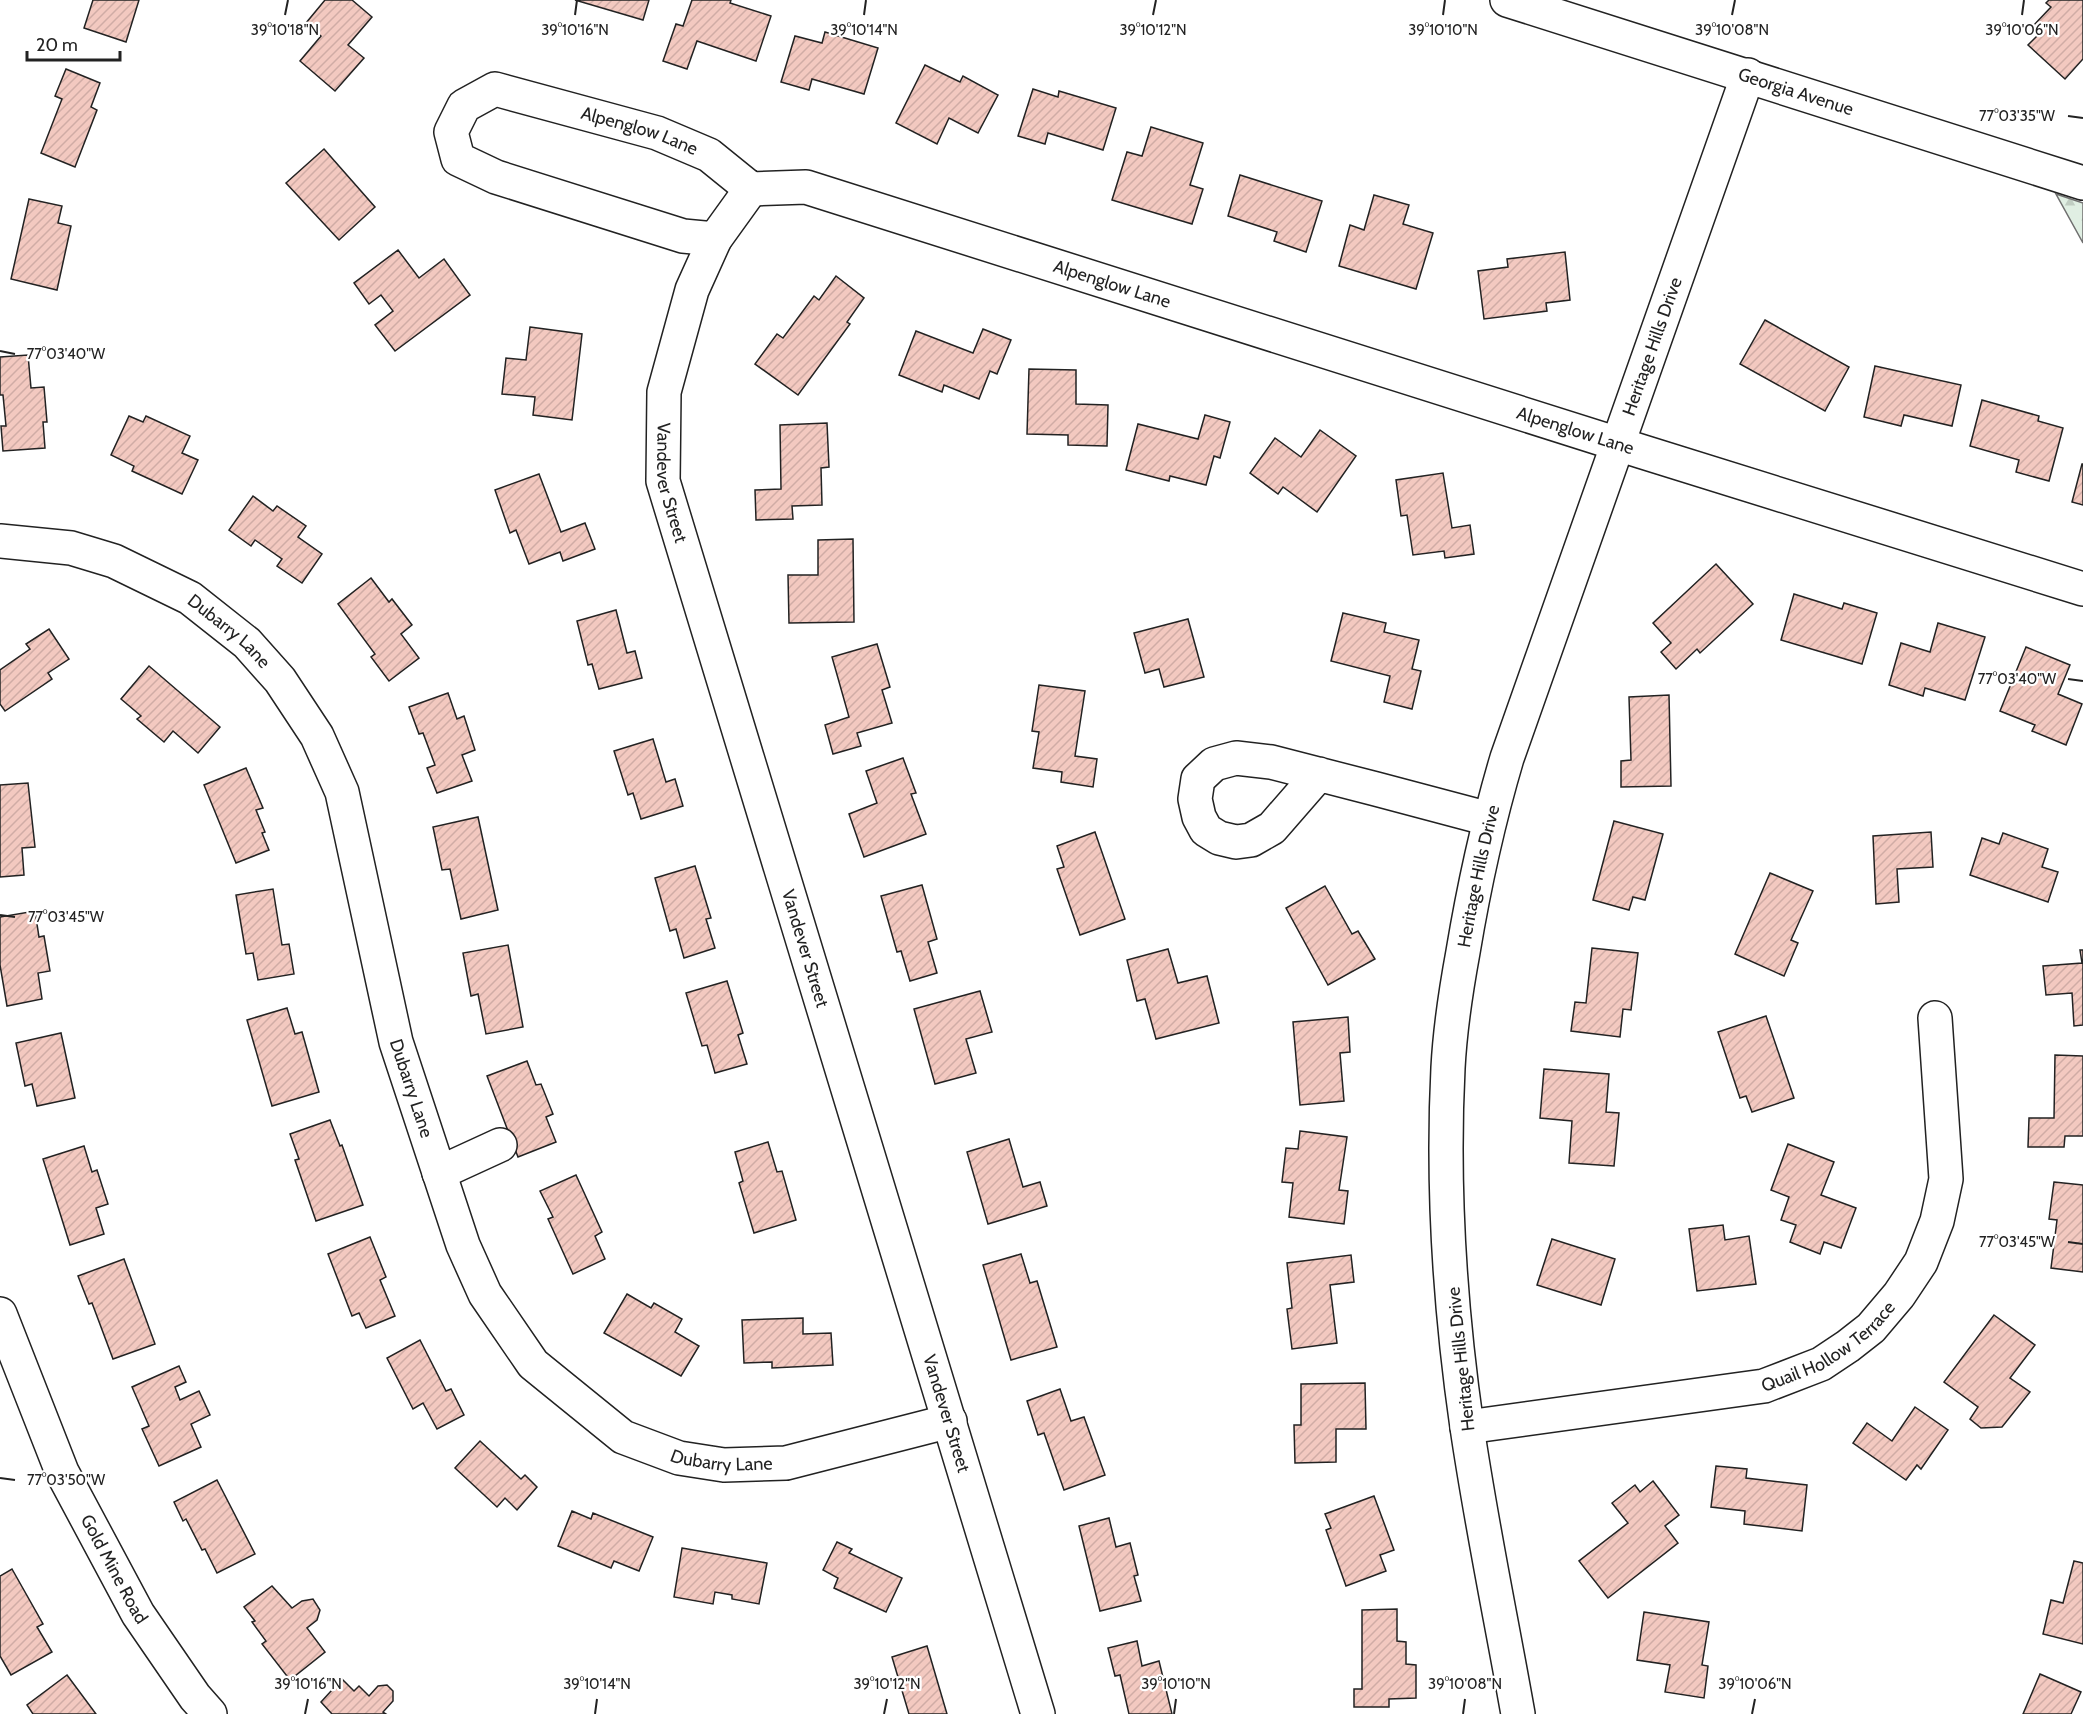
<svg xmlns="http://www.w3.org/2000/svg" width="2083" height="1714" font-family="Cabin,sans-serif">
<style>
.forest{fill:url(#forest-firs);stroke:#6f6f6f;stroke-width:1.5}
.building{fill:url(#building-hatch);stroke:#222;stroke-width:1.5}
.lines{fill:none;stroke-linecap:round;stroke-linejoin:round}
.minor-casing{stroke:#222;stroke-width:36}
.major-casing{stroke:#222;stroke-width:36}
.minor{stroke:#fff;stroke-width:33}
.major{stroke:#fff;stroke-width:33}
.ticks{fill:none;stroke:#222;stroke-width:2}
.labels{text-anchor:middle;stroke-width:4.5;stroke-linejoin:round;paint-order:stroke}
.street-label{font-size:18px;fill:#222;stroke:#fff}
.ticks-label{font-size:15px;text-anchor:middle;fill:#222;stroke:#fff;stroke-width:4.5;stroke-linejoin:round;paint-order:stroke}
</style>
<defs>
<pattern id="forest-firs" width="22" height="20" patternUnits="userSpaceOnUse" patternTransform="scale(1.5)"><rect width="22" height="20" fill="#e0efe3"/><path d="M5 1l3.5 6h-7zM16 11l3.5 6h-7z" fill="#c0cdc2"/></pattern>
<pattern id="building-hatch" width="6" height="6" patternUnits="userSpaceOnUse" patternTransform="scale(1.5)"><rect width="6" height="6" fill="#f3c9c0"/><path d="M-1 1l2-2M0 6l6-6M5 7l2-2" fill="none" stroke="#d0aca5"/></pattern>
</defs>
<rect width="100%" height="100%" fill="#fff"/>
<path class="forest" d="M 2056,194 L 2083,203 L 2083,243 Z"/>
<g class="building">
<path d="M 93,0 L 139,0 L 126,42 L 84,28 Z"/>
<path d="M 325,0 L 352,0 L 372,17 L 348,45 L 364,58 L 335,91 L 300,61 L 321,36 L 306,23 Z"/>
<path d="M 575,0 L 649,0 L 643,20 Z"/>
<path d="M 692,0 L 731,0 L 730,3 L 771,16 L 756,61 L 697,41 L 687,69 L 663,61 L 676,24 L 683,26 Z"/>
<path d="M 2049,0 L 2083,0 L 2083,59 L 2065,79 L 2028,45 L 2039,34 L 2032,27 L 2051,7 L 2046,3 Z"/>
<path d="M 825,32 L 878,48 L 864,94 L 812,79 L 809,90 L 781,82 L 795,36 L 822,43 Z"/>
<path d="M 925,65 L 960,82 L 963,76 L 998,95 L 978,133 L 949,118 L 937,144 L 896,123 Z"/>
<path d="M 66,69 L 100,83 L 91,107 L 97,110 L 75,167 L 41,153 L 62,99 L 55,96 Z"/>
<path d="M 1033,89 L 1058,97 L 1059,91 L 1116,108 L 1103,150 L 1048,133 L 1045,144 L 1018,136 Z"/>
<path d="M 1151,127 L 1203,143 L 1190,185 L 1203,189 L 1192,224 L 1112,200 L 1127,152 L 1142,156 Z"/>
<path d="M 324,149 L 375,207 L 339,240 L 286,183 Z"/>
<path d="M 1240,175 L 1322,201 L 1306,252 L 1274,241 L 1277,232 L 1228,216 Z"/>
<path d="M 1374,195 L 1409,205 L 1403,224 L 1433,233 L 1416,289 L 1339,266 L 1350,225 L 1364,230 Z"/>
<path d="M 29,199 L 62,206 L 58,223 L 71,226 L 57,290 L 11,279 Z"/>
<path d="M 398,250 L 419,278 L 444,259 L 470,295 L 395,351 L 375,325 L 393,311 L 381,295 L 369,304 L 354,283 Z"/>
<path d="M 1565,252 L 1570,300 L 1546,303 L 1547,311 L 1484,319 L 1478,271 L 1508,267 L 1507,259 Z"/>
<path d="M 836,276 L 864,298 L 847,322 L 850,324 L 798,395 L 755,364 L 777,334 L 783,338 L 814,296 L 819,300 Z"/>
<path d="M 1765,320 L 1849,367 L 1825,411 L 1740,364 Z"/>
<path d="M 530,327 L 582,334 L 572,420 L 533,415 L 535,397 L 502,394 L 506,358 L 526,360 Z"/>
<path d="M 983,329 L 1011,340 L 997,374 L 990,371 L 979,399 L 944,385 L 942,392 L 899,375 L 916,331 L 973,353 Z"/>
<path d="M 28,355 L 31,388 L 44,387 L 47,422 L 43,422 L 45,448 L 3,451 L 1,426 L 6,426 L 3,395 L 0,395 L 0,357 Z"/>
<path d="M 1875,366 L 1961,385 L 1952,426 L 1904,415 L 1901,426 L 1864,417 Z"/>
<path d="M 1029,369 L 1076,370 L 1076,404 L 1108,405 L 1107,446 L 1068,445 L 1068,435 L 1027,434 Z"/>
<path d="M 1982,400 L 2039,416 L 2038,421 L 2063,428 L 2049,481 L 2016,472 L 2019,460 L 1970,446 Z"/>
<path d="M 1205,415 L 1230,422 L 1220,458 L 1214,456 L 1206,485 L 1170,476 L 1169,481 L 1126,470 L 1138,424 L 1198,439 Z"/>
<path d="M 129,416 L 143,422 L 146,416 L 190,436 L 182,453 L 198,460 L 182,494 L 132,471 L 134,466 L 111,455 Z"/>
<path d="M 827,423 L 829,467 L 821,468 L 822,505 L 792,506 L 793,519 L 756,520 L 755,490 L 781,489 L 780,425 Z"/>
<path d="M 1320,430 L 1356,456 L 1317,512 L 1283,487 L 1278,494 L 1250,473 L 1275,438 L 1301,457 Z"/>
<path d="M 2082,464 L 2083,464 L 2083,505 L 2072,502 Z"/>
<path d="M 1443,473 L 1452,528 L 1470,525 L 1474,554 L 1445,558 L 1444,551 L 1413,555 L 1407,515 L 1401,516 L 1396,480 Z"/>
<path d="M 539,474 L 561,532 L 585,523 L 595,549 L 563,561 L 560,552 L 529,564 L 516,530 L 510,533 L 495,490 Z"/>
<path d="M 253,496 L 273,511 L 277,506 L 306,526 L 298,537 L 322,554 L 302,583 L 277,566 L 282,559 L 255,540 L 251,546 L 229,530 Z"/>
<path d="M 853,539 L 854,622 L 789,623 L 788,575 L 818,575 L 818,540 Z"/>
<path d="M 1716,564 L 1753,604 L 1700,653 L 1697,649 L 1676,669 L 1661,652 L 1671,643 L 1653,623 Z"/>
<path d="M 371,578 L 389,602 L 392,599 L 412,625 L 401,634 L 419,658 L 389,681 L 371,657 L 375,654 L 338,604 Z"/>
<path d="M 1794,594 L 1842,609 L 1844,603 L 1877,613 L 1862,664 L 1781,640 Z"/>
<path d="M 616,610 L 627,653 L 635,651 L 642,678 L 599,689 L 592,664 L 588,665 L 577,621 Z"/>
<path d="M 1343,613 L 1386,623 L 1384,632 L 1419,640 L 1412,669 L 1421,671 L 1412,709 L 1384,702 L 1390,676 L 1331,661 Z"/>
<path d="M 1188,619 L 1204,677 L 1164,687 L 1159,669 L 1145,673 L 1134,633 Z"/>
<path d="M 1938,623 L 1985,637 L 1965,700 L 1925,688 L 1923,696 L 1889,685 L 1901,643 L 1930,652 Z"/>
<path d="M 49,629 L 69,659 L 48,673 L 52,679 L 5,711 L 0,704 L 0,670 L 30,649 L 26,644 Z"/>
<path d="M 877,644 L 890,687 L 882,690 L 892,723 L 857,733 L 861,746 L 833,754 L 825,725 L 849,717 L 832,657 Z"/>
<path d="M 2026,647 L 2070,665 L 2058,694 L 2082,704 L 2066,745 L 2032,731 L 2035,725 L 2000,711 Z"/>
<path d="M 149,666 L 220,727 L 198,753 L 173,731 L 164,742 L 137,719 L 141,716 L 121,699 Z"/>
<path d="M 1039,685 L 1085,691 L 1075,756 L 1097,759 L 1093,787 L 1061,782 L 1062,772 L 1033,768 L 1039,732 L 1032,731 Z"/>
<path d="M 448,693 L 457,719 L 464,716 L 475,750 L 462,755 L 472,781 L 437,793 L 427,768 L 435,765 L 423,733 L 419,734 L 409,707 Z"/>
<path d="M 1669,695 L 1671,786 L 1621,787 L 1621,761 L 1631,760 L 1629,697 Z"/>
<path d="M 653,739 L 666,782 L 675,779 L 683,806 L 641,819 L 633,793 L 628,795 L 614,751 Z"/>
<path d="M 903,758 L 916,793 L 911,794 L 926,834 L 864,857 L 849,814 L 877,803 L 866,771 Z"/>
<path d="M 246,768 L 263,808 L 256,810 L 265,832 L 262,833 L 269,850 L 236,863 L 204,785 Z"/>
<path d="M 28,783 L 35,847 L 22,848 L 24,875 L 0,877 L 0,785 Z"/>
<path d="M 478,817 L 498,910 L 461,919 L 450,869 L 442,870 L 433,827 Z"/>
<path d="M 1614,821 L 1663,834 L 1645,900 L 1633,897 L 1629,910 L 1593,900 Z"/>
<path d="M 1095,832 L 1125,919 L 1080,935 L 1057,869 L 1064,867 L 1057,846 Z"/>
<path d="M 1931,832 L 1933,867 L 1897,869 L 1899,902 L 1876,904 L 1873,836 Z"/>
<path d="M 2003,833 L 2048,849 L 2042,867 L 2058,872 L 2048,902 L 1970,875 L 1982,838 L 1999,844 Z"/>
<path d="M 695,866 L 711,918 L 706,919 L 715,948 L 684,958 L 676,929 L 670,931 L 655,878 Z"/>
<path d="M 1770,873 L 1813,891 L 1791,940 L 1798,943 L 1784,976 L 1735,954 Z"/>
<path d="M 922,885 L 937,939 L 928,942 L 937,973 L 910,981 L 901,951 L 897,952 L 881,896 Z"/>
<path d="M 1325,886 L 1352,934 L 1358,931 L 1375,959 L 1328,985 L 1286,908 Z"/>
<path d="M 273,889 L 282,945 L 289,944 L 294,974 L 258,980 L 253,953 L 246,954 L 236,895 Z"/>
<path d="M 35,911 L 39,937 L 44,936 L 50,971 L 38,973 L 42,999 L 7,1006 L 0,965 L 0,917 Z"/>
<path d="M 508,945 L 523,1027 L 486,1034 L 478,994 L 471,996 L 463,953 Z"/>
<path d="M 1592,948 L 1638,953 L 1631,1010 L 1623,1009 L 1620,1037 L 1571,1031 L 1575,1002 L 1586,1003 Z"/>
<path d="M 1168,949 L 1178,983 L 1207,976 L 1219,1023 L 1156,1039 L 1145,999 L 1137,1001 L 1127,960 Z"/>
<path d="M 2080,950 L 2083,950 L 2083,1025 L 2074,1026 L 2072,993 L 2046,995 L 2043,966 L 2082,963 Z"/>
<path d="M 727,981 L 743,1033 L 738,1035 L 747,1064 L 715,1073 L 707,1045 L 702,1046 L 686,993 Z"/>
<path d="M 980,991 L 992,1032 L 966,1039 L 976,1073 L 935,1084 L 914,1009 Z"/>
<path d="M 287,1008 L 295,1034 L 302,1032 L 319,1092 L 272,1106 L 247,1020 Z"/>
<path d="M 1766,1016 L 1794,1098 L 1752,1112 L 1746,1096 L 1740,1098 L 1718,1032 Z"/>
<path d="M 1348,1017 L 1350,1052 L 1340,1053 L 1344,1101 L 1300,1105 L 1293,1022 Z"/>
<path d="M 61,1033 L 75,1098 L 37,1106 L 32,1084 L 25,1086 L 16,1043 Z"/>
<path d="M 2055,1055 L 2083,1056 L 2083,1136 L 2065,1136 L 2064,1147 L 2028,1147 L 2029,1118 L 2054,1118 Z"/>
<path d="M 527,1061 L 536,1085 L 541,1084 L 553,1114 L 546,1117 L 556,1142 L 518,1157 L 487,1076 Z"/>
<path d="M 1544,1069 L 1609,1074 L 1606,1112 L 1619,1113 L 1614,1166 L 1569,1163 L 1572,1121 L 1540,1118 Z"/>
<path d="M 330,1120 L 340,1146 L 342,1145 L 363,1205 L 316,1221 L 295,1160 L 299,1159 L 290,1134 Z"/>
<path d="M 1300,1131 L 1347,1137 L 1339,1190 L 1348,1191 L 1344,1224 L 1289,1217 L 1293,1183 L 1282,1182 L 1286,1148 L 1298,1149 Z"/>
<path d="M 1009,1139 L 1023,1187 L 1040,1182 L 1047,1206 L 988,1224 L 967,1152 Z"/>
<path d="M 768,1142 L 777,1172 L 782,1171 L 796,1220 L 754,1233 L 739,1183 L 743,1181 L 735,1152 Z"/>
<path d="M 1788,1144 L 1834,1162 L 1821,1195 L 1856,1208 L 1841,1248 L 1824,1242 L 1820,1254 L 1790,1242 L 1796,1225 L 1781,1220 L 1789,1197 L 1771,1190 Z"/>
<path d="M 84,1146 L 92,1172 L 97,1170 L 108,1204 L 96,1208 L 104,1234 L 70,1245 L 43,1159 Z"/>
<path d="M 576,1175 L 602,1232 L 595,1236 L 605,1259 L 573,1274 L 548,1219 L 553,1217 L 540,1191 Z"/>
<path d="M 2054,1182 L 2083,1185 L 2083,1272 L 2051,1268 L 2057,1220 L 2049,1219 Z"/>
<path d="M 1723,1225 L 1725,1240 L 1749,1236 L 1756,1284 L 1697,1291 L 1689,1229 Z"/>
<path d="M 370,1237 L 386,1277 L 380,1280 L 395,1316 L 366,1328 L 359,1313 L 352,1316 L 328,1254 Z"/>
<path d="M 1552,1239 L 1615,1259 L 1601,1305 L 1537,1285 Z"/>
<path d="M 1021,1254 L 1030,1283 L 1037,1281 L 1057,1347 L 1011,1360 L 983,1265 Z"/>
<path d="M 1351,1255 L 1354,1282 L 1330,1285 L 1337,1343 L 1292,1349 L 1287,1309 L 1292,1308 L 1287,1263 Z"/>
<path d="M 124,1259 L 155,1344 L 113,1359 L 92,1303 L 89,1304 L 78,1276 Z"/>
<path d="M 627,1294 L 651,1308 L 654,1303 L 682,1319 L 675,1332 L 699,1346 L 681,1376 L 604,1333 Z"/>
<path d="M 1994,1315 L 2035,1345 L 2010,1378 L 2030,1392 L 2002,1427 L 1981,1428 L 1970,1419 L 1978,1407 L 1944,1382 Z"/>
<path d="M 803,1318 L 803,1334 L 831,1333 L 833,1365 L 772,1368 L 772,1362 L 744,1363 L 742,1320 Z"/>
<path d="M 420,1340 L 446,1391 L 451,1389 L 464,1415 L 437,1429 L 423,1403 L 413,1409 L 387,1358 Z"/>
<path d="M 179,1366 L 186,1382 L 175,1387 L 180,1400 L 199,1391 L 210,1415 L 191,1424 L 201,1447 L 159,1466 L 142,1429 L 149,1426 L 132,1387 Z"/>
<path d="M 1365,1383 L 1366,1429 L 1336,1429 L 1336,1462 L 1295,1463 L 1294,1425 L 1301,1425 L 1301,1384 Z"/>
<path d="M 1060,1389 L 1071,1421 L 1084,1417 L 1105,1475 L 1064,1490 L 1044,1433 L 1038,1435 L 1027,1401 Z"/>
<path d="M 1915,1407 L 1948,1430 L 1921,1469 L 1917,1465 L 1906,1480 L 1853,1443 L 1867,1423 L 1892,1441 Z"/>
<path d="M 480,1441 L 521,1479 L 525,1475 L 537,1487 L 517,1510 L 505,1498 L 497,1507 L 455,1468 Z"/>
<path d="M 1716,1466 L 1747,1469 L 1746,1478 L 1807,1485 L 1802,1531 L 1744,1524 L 1745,1511 L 1711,1507 Z"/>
<path d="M 217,1480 L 255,1554 L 217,1573 L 205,1549 L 202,1550 L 186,1519 L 183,1521 L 174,1502 Z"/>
<path d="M 1653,1481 L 1679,1515 L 1665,1526 L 1678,1543 L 1608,1598 L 1579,1561 L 1628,1523 L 1612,1503 L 1635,1485 L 1640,1492 Z"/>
<path d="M 1374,1496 L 1394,1550 L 1380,1555 L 1386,1571 L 1346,1586 L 1326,1530 L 1331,1528 L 1325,1514 Z"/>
<path d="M 572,1511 L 591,1519 L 593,1513 L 653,1537 L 639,1571 L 614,1561 L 611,1568 L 558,1546 Z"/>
<path d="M 1109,1518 L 1116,1547 L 1130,1543 L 1138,1575 L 1134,1576 L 1141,1601 L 1100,1611 L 1079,1526 Z"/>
<path d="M 837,1542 L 852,1549 L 849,1553 L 902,1578 L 886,1612 L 834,1588 L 838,1578 L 823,1570 Z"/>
<path d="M 682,1548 L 767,1563 L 759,1604 L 732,1599 L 732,1595 L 715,1592 L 713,1604 L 674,1597 Z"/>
<path d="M 2074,1561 L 2083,1563 L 2083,1644 L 2043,1634 L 2051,1600 L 2063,1603 Z"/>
<path d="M 12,1569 L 43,1624 L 37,1627 L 52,1652 L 11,1675 L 0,1656 L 0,1576 Z"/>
<path d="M 272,1586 L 292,1608 L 302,1601 L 313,1599 L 320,1610 L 317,1620 L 307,1628 L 325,1652 L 290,1680 L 262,1644 L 266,1641 L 252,1622 L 255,1621 L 244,1607 Z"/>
<path d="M 1397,1609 L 1397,1641 L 1406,1642 L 1406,1664 L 1416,1665 L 1416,1698 L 1389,1699 L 1389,1707 L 1354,1707 L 1354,1689 L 1362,1689 L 1362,1610 Z"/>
<path d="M 1644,1612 L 1709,1622 L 1702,1665 L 1708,1666 L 1704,1698 L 1665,1692 L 1670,1665 L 1637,1660 Z"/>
<path d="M 1137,1641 L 1142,1666 L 1159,1661 L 1172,1714 L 1129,1714 L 1120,1675 L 1115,1676 L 1108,1648 Z"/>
<path d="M 927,1646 L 947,1714 L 909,1714 L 892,1657 Z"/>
<path d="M 2040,1674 L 2081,1692 L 2071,1714 L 2023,1714 Z"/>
<path d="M 67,1675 L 96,1714 L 33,1714 L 27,1705 Z"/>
<path d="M 342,1679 L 354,1691 L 359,1686 L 369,1696 L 378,1686 L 387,1685 L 393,1691 L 393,1701 L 383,1712 L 386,1714 L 332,1714 L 321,1702 Z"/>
</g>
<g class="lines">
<g class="minor-casing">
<g id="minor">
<path id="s1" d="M 751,189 L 715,239 L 692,290 L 664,392 L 663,481 L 1038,1714"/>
<path id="s2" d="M 715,239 L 683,236 L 496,177 L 458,159 L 451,132 L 464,106 L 495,89 L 657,133 L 709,155 L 751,189 L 806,187 L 1640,451 L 2083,589"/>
<path id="s3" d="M 0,541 L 71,548 L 114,561 L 190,598 L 247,643 L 280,680 L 317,736 L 342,792 L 396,1042 L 463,1245 L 485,1294 L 533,1364 L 623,1437 L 679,1458 L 724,1465 L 786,1463 L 950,1421"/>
<path d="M 1319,774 L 1272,828 L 1251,840 L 1236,842 L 1219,838 L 1206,830 L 1199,817 L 1195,799 L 1198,779 L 1214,764 L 1236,758 L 1271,762 L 1376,789 L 1489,819"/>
<path d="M 439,1173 L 500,1145"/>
<path id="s4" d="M 0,1314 L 62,1472 L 138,1614 L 195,1697 L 210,1714"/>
<path id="s5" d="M 1467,1427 L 1764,1386 L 1821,1364 L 1848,1346 L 1871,1328 L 1899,1295 L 1921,1262 L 1937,1221 L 1946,1179 L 1935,1018"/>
<path id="s6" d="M 1518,1714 C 1501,1618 1481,1523 1467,1427 C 1450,1309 1442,1187 1448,1068 C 1450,1029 1456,990 1463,952 C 1474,886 1488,822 1507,758 L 1748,75"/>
</g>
</g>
<g class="major-casing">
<g id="major">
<path id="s7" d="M 1507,0 L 2083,183"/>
</g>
</g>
<use href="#minor" class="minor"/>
<use href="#major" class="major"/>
</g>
<path class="ticks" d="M 285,15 L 288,0M 575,15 L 577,0M 864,15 L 866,0M 1153,15 L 1156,0M 1443,15 L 1445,0M 1732,15 L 1735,0M 2022,15 L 2024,0M 2068,116 L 2083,118M 0,351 L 15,354M 2068,679 L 2083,681M 0,915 L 15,917M 2068,1242 L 2083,1244M 0,1478 L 15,1480M 305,1714 L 308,1699M 595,1714 L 597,1699M 884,1714 L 887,1699M 1174,1714 L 1176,1699M 1463,1714 L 1465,1699M 1752,1714 L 1755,1699"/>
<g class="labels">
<g class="street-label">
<text dy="6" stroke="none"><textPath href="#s7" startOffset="303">Georgia Avenue</textPath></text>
<text dy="6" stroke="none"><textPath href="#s2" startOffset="513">Alpenglow Lane</textPath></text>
<text dy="6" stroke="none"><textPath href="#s2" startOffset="1017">Alpenglow Lane</textPath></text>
<text dy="6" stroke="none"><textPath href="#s6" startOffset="1404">Heritage Hills Drive</textPath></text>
<text dy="6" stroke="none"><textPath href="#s2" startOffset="1503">Alpenglow Lane</textPath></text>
<text dy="6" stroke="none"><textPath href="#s1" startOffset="315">Vandever Street</textPath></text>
<text dy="6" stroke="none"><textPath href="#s3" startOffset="252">Dubarry Lane</textPath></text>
<text dy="6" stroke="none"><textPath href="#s6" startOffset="846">Heritage Hills Drive</textPath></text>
<text dy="6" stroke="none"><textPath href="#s1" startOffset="801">Vandever Street</textPath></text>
<text dy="6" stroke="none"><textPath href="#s3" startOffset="756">Dubarry Lane</textPath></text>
<text dy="6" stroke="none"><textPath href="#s5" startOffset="376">Quail Hollow Terrace</textPath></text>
<text transform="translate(1461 1359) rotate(-96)" y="6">Heritage Hills Drive</text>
<text dy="6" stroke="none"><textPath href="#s1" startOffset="1287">Vandever Street</textPath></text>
<text dy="6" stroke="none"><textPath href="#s3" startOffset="1278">Dubarry Lane</textPath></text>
<text dy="6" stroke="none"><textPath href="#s4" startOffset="280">Gold Mine Road</textPath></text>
</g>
</g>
<g class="ticks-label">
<text x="285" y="35">39°10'18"N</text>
<text x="575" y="35">39°10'16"N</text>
<text x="864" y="35">39°10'14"N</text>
<text x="1153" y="35">39°10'12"N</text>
<text x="1443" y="35">39°10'10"N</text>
<text x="1732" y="35">39°10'08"N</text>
<text x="2022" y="35">39°10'06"N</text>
<text x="2017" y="121">77°03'35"W</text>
<text x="66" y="359">77°03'40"W</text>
<text x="2017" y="684">77°03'40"W</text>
<text x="66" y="922">77°03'45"W</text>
<text x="2017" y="1247">77°03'45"W</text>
<text x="66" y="1485">77°03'50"W</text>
<text x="308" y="1689">39°10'16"N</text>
<text x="597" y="1689">39°10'14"N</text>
<text x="887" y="1689">39°10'12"N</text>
<text x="1176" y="1689">39°10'10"N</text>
<text x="1465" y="1689">39°10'08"N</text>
<text x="1755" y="1689">39°10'06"N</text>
</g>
<path d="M27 51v9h93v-9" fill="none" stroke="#222222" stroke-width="3"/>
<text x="36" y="51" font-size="18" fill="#222222" stroke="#ffffff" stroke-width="4.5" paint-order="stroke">20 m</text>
</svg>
